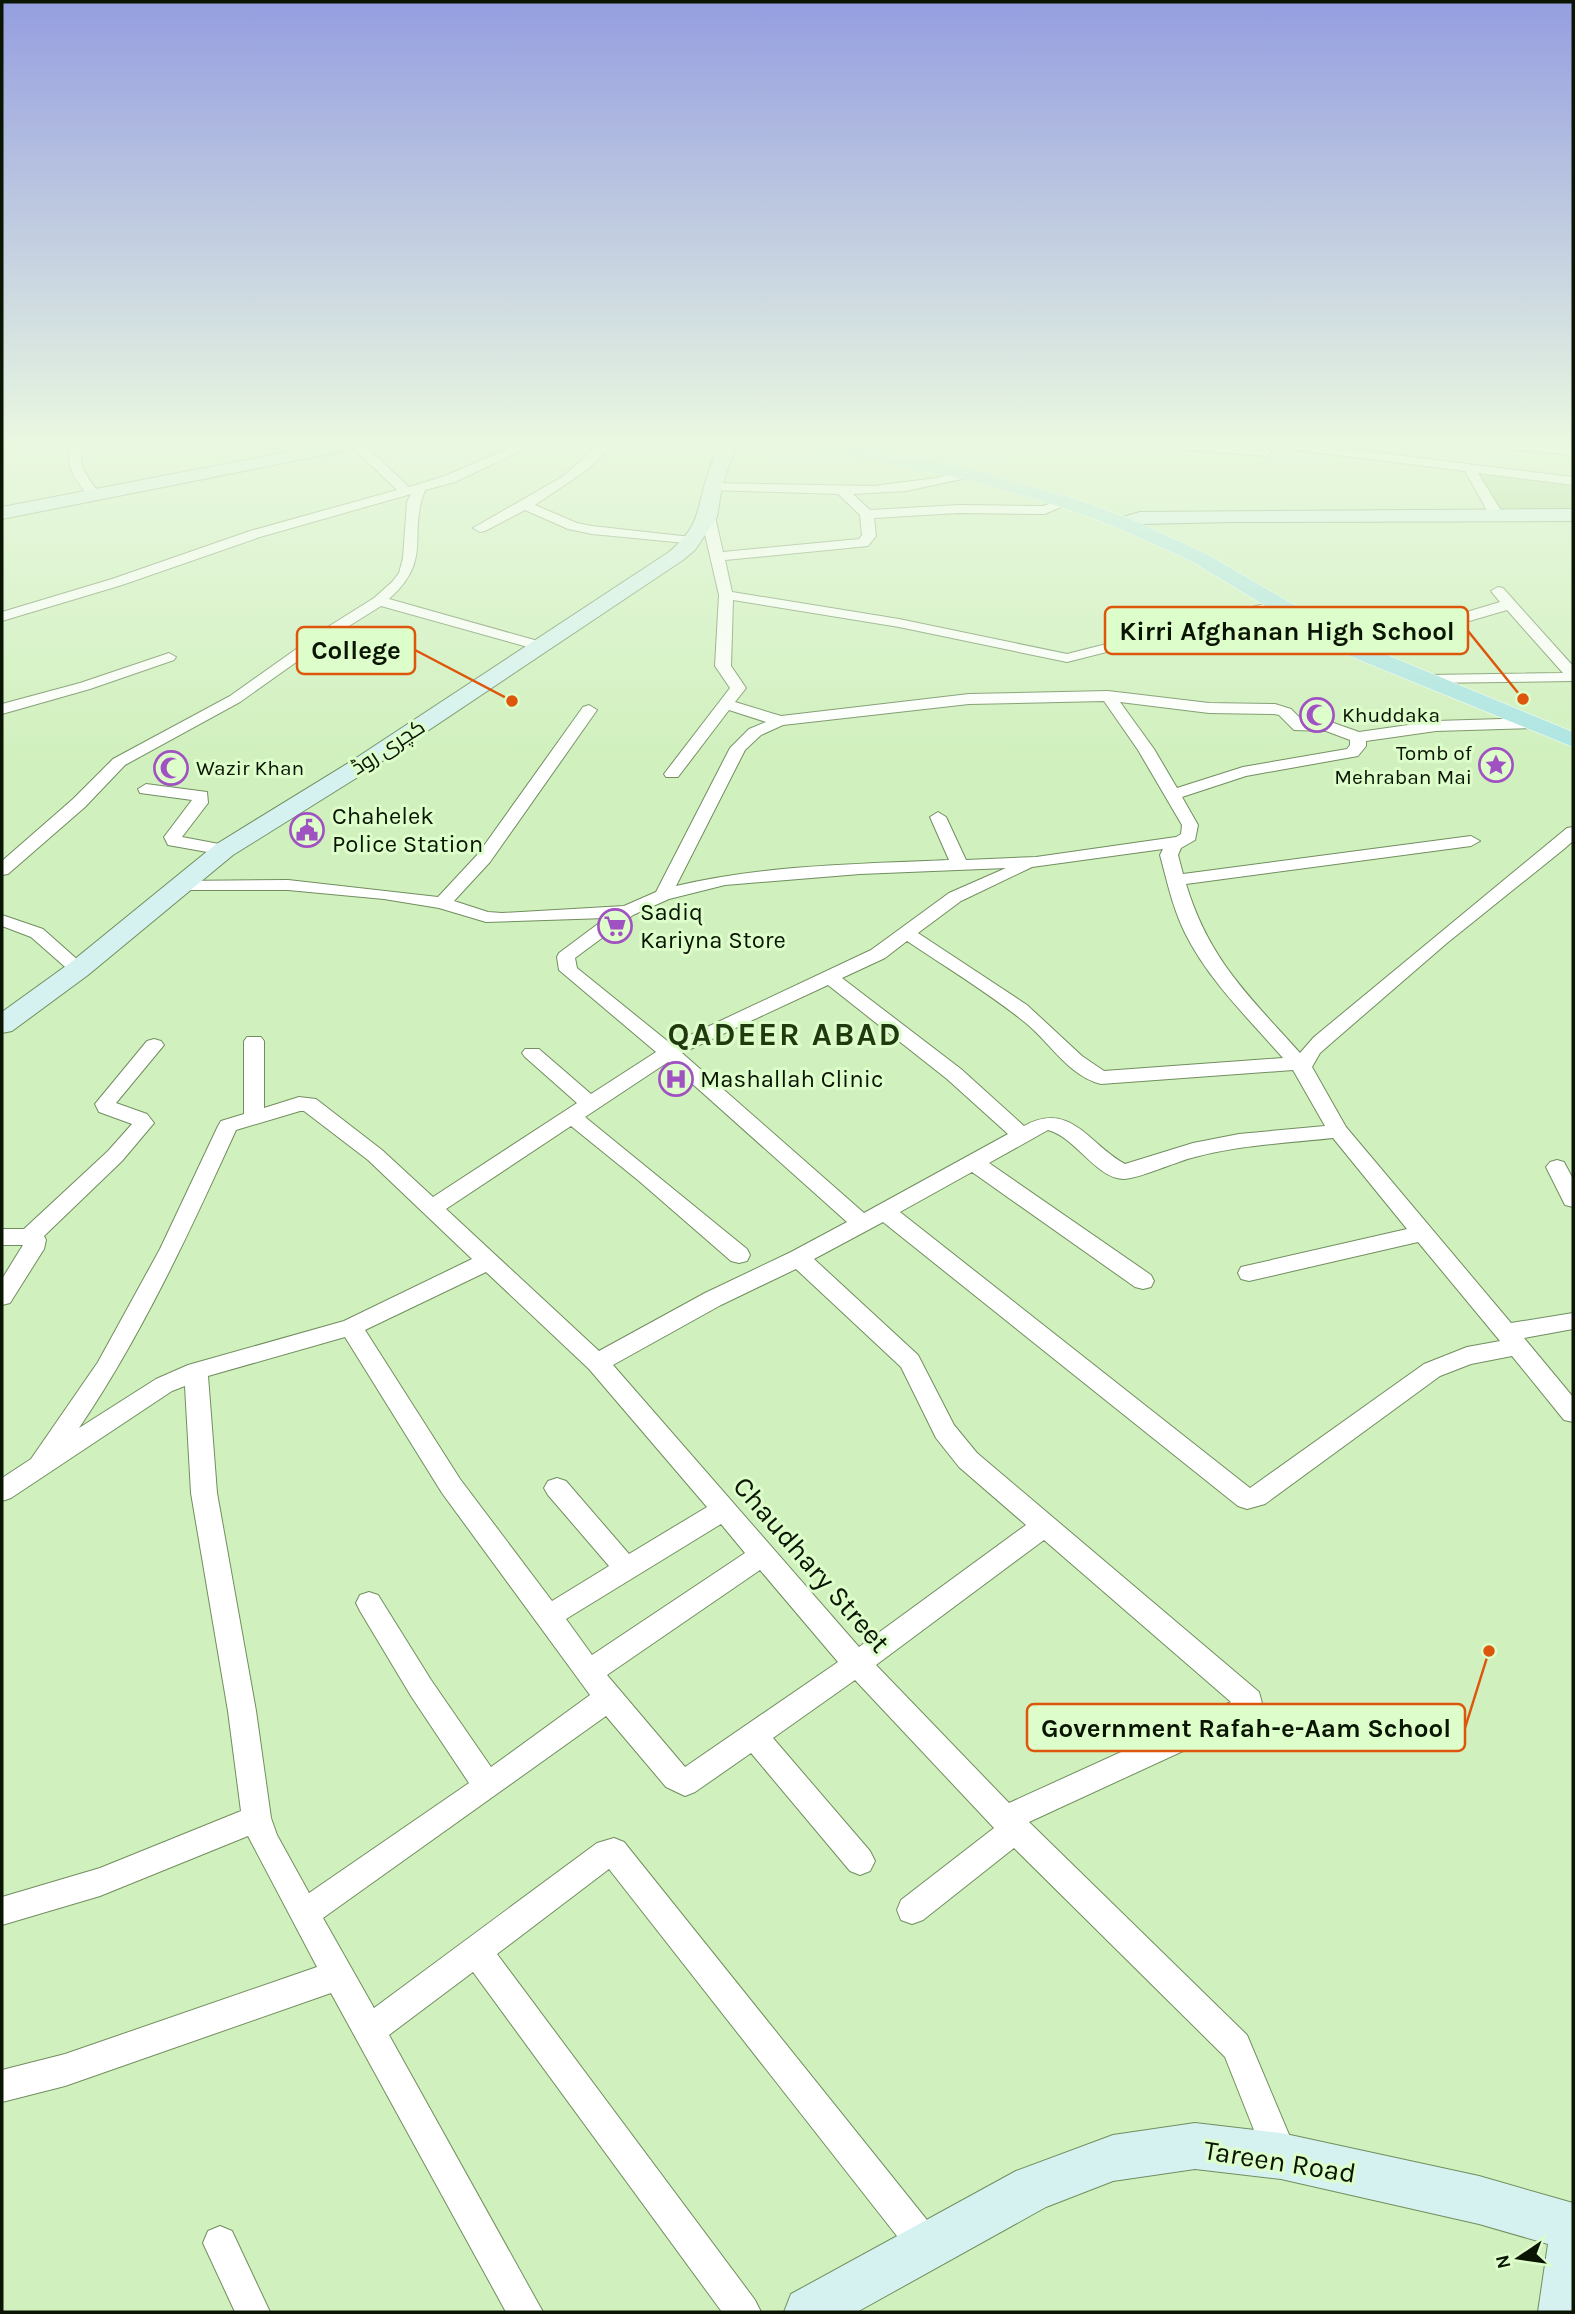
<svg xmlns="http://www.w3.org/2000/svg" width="1575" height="2314" font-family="Karla,Cairo,sans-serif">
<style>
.green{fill:#aada8d}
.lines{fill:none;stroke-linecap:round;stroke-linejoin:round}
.street-casing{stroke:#718e5f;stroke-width:2}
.secondary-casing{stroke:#718e5f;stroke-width:2}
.primary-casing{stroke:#fff;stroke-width:1}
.street{fill:#fff;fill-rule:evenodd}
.secondary{fill:#d5f2f1;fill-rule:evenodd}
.primary{fill:#abe4e3;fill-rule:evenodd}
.labels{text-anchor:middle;stroke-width:6;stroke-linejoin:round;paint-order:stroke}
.far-poi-label{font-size:21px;fill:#0a1504;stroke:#ddfdca;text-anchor:start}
.far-street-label{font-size:21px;fill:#0a1504;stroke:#ddfdca}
.poi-label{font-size:24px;fill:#0a1504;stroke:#ddfdca;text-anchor:start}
.near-street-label{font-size:28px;fill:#0a1504;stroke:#ddfdca}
.district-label{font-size:32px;font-weight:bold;letter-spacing:2px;fill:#20390e;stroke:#ddfdca}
.leader{fill:none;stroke:#dd560c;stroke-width:2.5}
.callout-dot{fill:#dd560c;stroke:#ddfdca;stroke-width:2.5}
.callout{fill:#ddfdca;stroke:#dd560c;stroke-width:2.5}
.callout-label{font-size:26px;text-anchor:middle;font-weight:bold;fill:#0a1504}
</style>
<rect width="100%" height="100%" fill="#d0f0bd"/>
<path class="green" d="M 1468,466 L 1573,481 L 1573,516 L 1496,514 Z"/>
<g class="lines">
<g class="street-casing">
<g id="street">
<path d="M 74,440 L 86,440 C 73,462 87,476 100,494 L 99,497 L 89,497 C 75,478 61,463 74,440 Z"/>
<path d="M 351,440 L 359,440 L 409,487 L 445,476 L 527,440 L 543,440 L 455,482 L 425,490 C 407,536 434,559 389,599 L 545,643 L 547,646 L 545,649 L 535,649 L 381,606 L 333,636 L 240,702 L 125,765 L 85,807 L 8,874 L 2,875 L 2,861 L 73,799 L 113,759 L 230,696 L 323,630 L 374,598 L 392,582 L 399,573 L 403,558 L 407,502 L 411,494 L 260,537 L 122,585 L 2,621 L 2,612 L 112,579 L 250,531 L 397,490 L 351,446 Z"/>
<path d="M 605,440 L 617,440 L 587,470 L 535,505 L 577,523 L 592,526 L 691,537 L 696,538 L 696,544 L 592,534 L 568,529 L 525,510 L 485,531 L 480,532 L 473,528 L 562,477 Z"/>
<path d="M 1110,440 L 1179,440 L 1266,448 L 1272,452 L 1266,456 L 1116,444 Z"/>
<path d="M 1242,440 L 1275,440 L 1573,477 L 1573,485 L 1478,473 L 1503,514 L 1496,518 L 1489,514 L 1465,471 L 1248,444 Z"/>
<path d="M 1447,440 L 1490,440 L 1573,447 L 1573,455 L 1453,444 Z"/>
<path d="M 967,470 L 971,471 L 971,477 L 906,491 L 853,494 L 870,510 L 959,505 L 1043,506 L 1065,498 L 1072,502 L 1045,514 L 959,513 L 874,518 L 876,536 L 868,546 L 725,560 L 732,592 L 899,619 L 1067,654 L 1276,601 L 1283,605 L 1281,608 L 1067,662 L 899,627 L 733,600 L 731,666 L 746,688 L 735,702 L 781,716 L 969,694 L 1108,691 L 1209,703 L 1275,704 L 1291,709 L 1304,722 L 1328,721 L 1359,732 L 1436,721 L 1536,718 L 1544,723 L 1536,728 L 1436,731 L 1366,741 L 1366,746 L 1358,756 L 1246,776 L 1182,797 L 1198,825 L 1195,840 L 1181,848 L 1178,855 L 1183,874 L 1471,836 L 1480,841 L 1471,846 L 1186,884 C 1209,960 1249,996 1300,1053 L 1314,1037 L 1567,828 L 1573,827 L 1573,841 L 1564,849 L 1447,943 L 1336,1039 L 1320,1053 L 1312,1067 L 1346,1127 L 1511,1323 L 1573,1313 L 1573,1329 L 1524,1338 L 1573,1397 L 1573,1422 L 1564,1420 L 1512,1356 L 1471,1364 L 1440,1376 L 1265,1504 L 1247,1509 L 1238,1506 L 883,1222 L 814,1259 L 918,1355 L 954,1425 L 977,1453 L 1259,1692 L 1263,1707 L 1259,1716 L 1029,1822 L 1247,2035 L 1298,2156 L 1293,2168 L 1281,2173 L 1269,2168 L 1225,2057 L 1014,1848 L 923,1920 L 912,1924 L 901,1920 L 897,1910 L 901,1900 L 994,1828 L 855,1680 L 773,1738 L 870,1851 L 875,1861 L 870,1871 L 860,1875 L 850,1871 L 751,1753 L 695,1792 L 685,1796 L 666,1787 L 606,1716 L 323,1918 L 374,2008 L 597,1843 L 614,1838 L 624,1842 L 939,2235 L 944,2247 L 939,2259 L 927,2264 L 915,2259 L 609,1869 L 497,1954 L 755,2300 L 761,2312 L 722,2312 L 473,1972 L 389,2035 L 543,2312 L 506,2312 L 331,1993 L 65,2086 L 2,2102 L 2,2070 L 65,2054 L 317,1967 L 248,1836 L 100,1896 L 2,1925 L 2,1897 L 100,1868 L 241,1811 L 228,1711 L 191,1493 L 185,1386 L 172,1391 L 11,1498 L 2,1501 L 2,1478 L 31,1459 L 98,1362 L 160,1249 L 218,1126 L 221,1121 L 244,1114 L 244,1041 L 247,1037 L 261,1037 L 264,1041 L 264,1108 L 299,1097 L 316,1099 L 382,1150 L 433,1197 L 577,1103 L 525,1057 L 522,1053 L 525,1049 L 539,1049 L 591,1094 L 656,1052 L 559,970 L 557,957 L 559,953 L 606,918 L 486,922 L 439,908 L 384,899 L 288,890 L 182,890 L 176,889 L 173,885 L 176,881 L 288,880 L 438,897 L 478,854 L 583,707 L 589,705 L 597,710 L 490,862 L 454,901 L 488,912 L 502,913 L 624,906 L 656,892 L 730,748 L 749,729 L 766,722 L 729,710 L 678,777 L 666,777 L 664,774 L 730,688 L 715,666 L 719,595 L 701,517 L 708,513 L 715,517 L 723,552 L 859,539 L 862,535 L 860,515 L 838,494 L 713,490 L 707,486 L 708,483 L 874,486 L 936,478 ZM 1104,701 L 1138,750 L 1182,825 L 1181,834 L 1176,837 L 1036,857 L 966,860 L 946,817 L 938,812 L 930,817 L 949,860 C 858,864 765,865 676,886 L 745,750 L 761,735 L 783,725 L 969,704 ZM 1120,702 L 1209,713 L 1274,714 L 1279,715 L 1294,730 L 1326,731 L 1350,740 L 1350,745 L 1347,749 L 1243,767 L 1177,788 L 1154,749 ZM 1163,849 L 1160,855 C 1167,881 1173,909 1185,933 C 1209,981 1248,1018 1283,1058 L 1104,1071 L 1082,1056 L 1027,1005 L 918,933 L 961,901 L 1032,867 ZM 1006,868 L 949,893 L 871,950 L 671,1044 L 577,968 L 575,958 L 579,955 L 633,915 L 669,899 L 725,885 L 860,874 ZM 907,941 C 947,968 989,993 1027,1024 C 1051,1044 1069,1076 1101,1084 L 1293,1070 L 1325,1126 L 1239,1134 L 1193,1143 L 1125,1164 C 1089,1145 1071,1100 1024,1126 L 961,1069 L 842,978 L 885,958 ZM 828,985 L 947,1079 L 1008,1134 L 864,1213 L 682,1053 ZM 668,1062 L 847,1222 L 791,1252 L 705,1293 L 599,1351 L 446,1209 L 571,1126 L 639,1181 L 731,1261 L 739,1263 L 747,1261 L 750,1255 L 747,1249 L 585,1117 ZM 300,1111 L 304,1111 L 368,1160 L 472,1259 L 344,1321 L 188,1365 L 156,1379 L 79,1428 C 142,1335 189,1233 236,1130 ZM 1048,1130 C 1075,1137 1096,1178 1123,1179 C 1139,1179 1177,1161 1195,1157 C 1240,1145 1287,1143 1333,1138 L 1407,1229 L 1241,1267 L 1238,1273 L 1241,1279 L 1249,1281 L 1418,1242 L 1500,1341 L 1467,1347 L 1424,1364 L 1250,1488 L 900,1212 L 972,1172 L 1135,1287 L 1143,1289 L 1151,1287 L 1154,1281 L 1151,1275 L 989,1163 ZM 796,1269 L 901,1367 L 936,1438 L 959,1467 L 1026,1525 L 859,1647 L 613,1365 L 721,1305 ZM 486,1272 L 589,1369 L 707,1507 L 629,1554 L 566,1481 L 557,1478 L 548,1481 L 544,1488 L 548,1495 L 609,1566 L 552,1601 L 460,1479 L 365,1330 ZM 345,1337 L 442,1493 L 590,1695 L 491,1767 L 431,1680 L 378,1595 L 369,1592 L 360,1595 L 356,1603 L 360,1611 L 411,1696 L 469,1783 L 309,1893 L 277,1835 L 271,1818 L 256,1711 L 217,1493 L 208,1376 ZM 721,1524 L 745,1553 L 592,1655 L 566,1619 ZM 1044,1540 L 1231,1702 L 1009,1803 L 876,1665 ZM 760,1570 L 838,1662 L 685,1767 L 607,1675 Z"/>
<path d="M 1498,587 L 1503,588 L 1573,666 L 1573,681 L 1424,683 L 1421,680 L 1429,675 L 1563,673 L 1507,610 L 1360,653 L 1355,654 L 1348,650 L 1350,647 L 1500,602 L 1491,591 Z"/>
<path d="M 169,653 L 176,657 L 174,660 L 90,689 L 2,714 L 2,704 L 80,683 Z"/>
<path d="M 146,784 L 207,792 L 208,803 L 182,837 L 230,846 L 233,850 L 230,854 L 224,855 L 168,845 L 164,837 L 192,800 L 140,793 L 138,789 Z"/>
<path d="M 2,915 L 43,929 L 88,969 L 79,975 L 72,973 L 31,937 L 2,926 Z"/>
<path d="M 154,1039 L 161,1041 L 164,1045 L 116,1103 L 147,1114 L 154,1123 L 122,1161 L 44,1236 L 46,1240 L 44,1249 L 10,1303 L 2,1305 L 2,1279 L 23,1245 L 2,1245 L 2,1229 L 24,1229 L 108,1151 L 132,1124 L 99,1112 L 95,1104 L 147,1041 Z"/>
<path d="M 1557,1160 L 1564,1162 L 1573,1179 L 1573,1207 L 1565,1205 L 1546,1167 L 1550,1162 Z"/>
<path d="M 220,2226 L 232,2231 L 270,2312 L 235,2312 L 203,2243 L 208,2231 Z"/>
</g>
</g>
<g class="secondary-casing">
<g id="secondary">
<path d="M 350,440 L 384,440 L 375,445 L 2,519 L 2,507 Z"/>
<path d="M 720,440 L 738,440 L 722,486 L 717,517 L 695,550 L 683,560 L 366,772 L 233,855 L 88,975 L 12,1031 L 2,1033 L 2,1012 L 70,963 L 215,845 L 350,762 L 669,552 C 696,529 696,518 704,487 C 708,471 715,455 720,440 Z"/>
<path d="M 1573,509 L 1573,521 L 1233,522 L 1141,524 L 1123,529 L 1114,523 L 1116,519 L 1140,512 Z"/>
<path d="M 1195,2123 L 1281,2133 L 1479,2176 L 1573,2203 L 1573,2312 L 1538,2312 L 1548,2244 L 1479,2224 L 1281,2179 L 1195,2169 L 1113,2181 L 1046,2207 L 857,2312 L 784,2312 L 791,2294 L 1016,2171 L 1113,2135 Z"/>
</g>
</g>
<g class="primary-casing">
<path id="primary" d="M 789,440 L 824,440 L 967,468 L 1072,498 L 1130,519 L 1205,553 L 1363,645 L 1573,732 L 1573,747 L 1347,655 L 1191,561 L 1116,527 L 1058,506 L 964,479 L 798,446 Z"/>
</g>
<use href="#street" class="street"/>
<use href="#secondary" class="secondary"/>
<use href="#primary" class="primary"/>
</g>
<linearGradient id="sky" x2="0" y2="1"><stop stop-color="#959ee0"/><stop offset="0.58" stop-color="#eaf8e1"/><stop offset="1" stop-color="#eaf8e1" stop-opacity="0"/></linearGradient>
<rect width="1575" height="764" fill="url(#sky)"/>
<defs>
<g id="mosque-ring" transform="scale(1.75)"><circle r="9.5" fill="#ddfdca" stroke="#a051c2" stroke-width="1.5"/><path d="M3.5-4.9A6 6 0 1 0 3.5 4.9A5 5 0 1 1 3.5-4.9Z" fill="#a051c2"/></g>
<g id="sight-ring" transform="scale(1.75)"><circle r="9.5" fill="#ddfdca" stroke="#a051c2" stroke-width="1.5"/><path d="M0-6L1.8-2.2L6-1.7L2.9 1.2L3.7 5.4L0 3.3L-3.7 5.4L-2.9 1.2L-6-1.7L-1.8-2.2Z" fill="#a051c2"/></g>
<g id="civic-ring" transform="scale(1.75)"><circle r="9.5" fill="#ddfdca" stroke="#a051c2" stroke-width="1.5"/><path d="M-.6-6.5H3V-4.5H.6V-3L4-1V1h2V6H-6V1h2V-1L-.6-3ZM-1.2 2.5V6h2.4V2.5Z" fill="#a051c2"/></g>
<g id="supermarket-ring" transform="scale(1.75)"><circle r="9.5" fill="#ddfdca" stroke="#a051c2" stroke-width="1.5"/><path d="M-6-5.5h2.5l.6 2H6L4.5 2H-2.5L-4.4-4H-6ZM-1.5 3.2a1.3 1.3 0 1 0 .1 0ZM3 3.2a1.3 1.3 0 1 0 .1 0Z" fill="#a051c2"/></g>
<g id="hospital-ring" transform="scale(1.75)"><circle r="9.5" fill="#ddfdca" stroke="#a051c2" stroke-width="1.5"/><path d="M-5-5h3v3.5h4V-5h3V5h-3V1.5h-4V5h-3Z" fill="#a051c2"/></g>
</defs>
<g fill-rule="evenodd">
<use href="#mosque-ring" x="1317" y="715"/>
<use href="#sight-ring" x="1496" y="765"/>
<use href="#mosque-ring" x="171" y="768"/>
<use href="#civic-ring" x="307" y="830"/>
<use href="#supermarket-ring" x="615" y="926"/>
<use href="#hospital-ring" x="676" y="1079"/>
</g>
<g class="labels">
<g class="far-poi-label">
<text x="1342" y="722">Khuddaka</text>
<text x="1472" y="760" text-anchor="end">Tomb of<tspan x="1472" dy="24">Mehraban Mai</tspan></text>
<text x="196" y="775">Wazir Khan</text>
</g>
<g class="far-street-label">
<text transform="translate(388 747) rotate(-33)" y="7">کچری روڈ</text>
</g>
<g class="poi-label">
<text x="332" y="824">Chahelek<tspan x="332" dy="28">Police Station</tspan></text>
<text x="640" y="920">Sadiq<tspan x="640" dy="28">Kariyna Store</tspan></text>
<text x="700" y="1087">Mashallah Clinic</text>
</g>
<g class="near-street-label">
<text transform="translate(812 1564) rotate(49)" y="10">Chaudhary Street</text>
<text transform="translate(1280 2161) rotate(9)" y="10">Tareen Road</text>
</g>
<g class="district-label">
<text x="785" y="1045">QADEER ABAD</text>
</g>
</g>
<path class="leader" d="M1523 699L1468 631M512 701L415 650M1489 1651L1465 1728"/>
<g class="callout-dot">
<circle cx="1523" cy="699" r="7"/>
<circle cx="512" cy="701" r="7"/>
<circle cx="1489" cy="1651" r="7"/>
</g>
<g class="callout">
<rect x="1105" y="607" width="363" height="47" rx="7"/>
<rect x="297" y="627" width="118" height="47" rx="7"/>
<rect x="1027" y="1704" width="438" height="47" rx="7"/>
</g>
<g class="callout-label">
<text x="1287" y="640">Kirri Afghanan High School</text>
<text x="356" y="659">College</text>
<text x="1246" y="1737">Government Rafah-e-Aam School</text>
</g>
<rect width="1575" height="2314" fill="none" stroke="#0a1504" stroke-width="7"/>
<g transform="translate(1519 2258) rotate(257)" stroke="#ddfdca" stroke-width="5" paint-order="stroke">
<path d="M0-5L12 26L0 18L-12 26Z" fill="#0a1504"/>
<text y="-10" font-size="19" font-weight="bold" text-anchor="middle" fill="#0a1504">N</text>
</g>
</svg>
